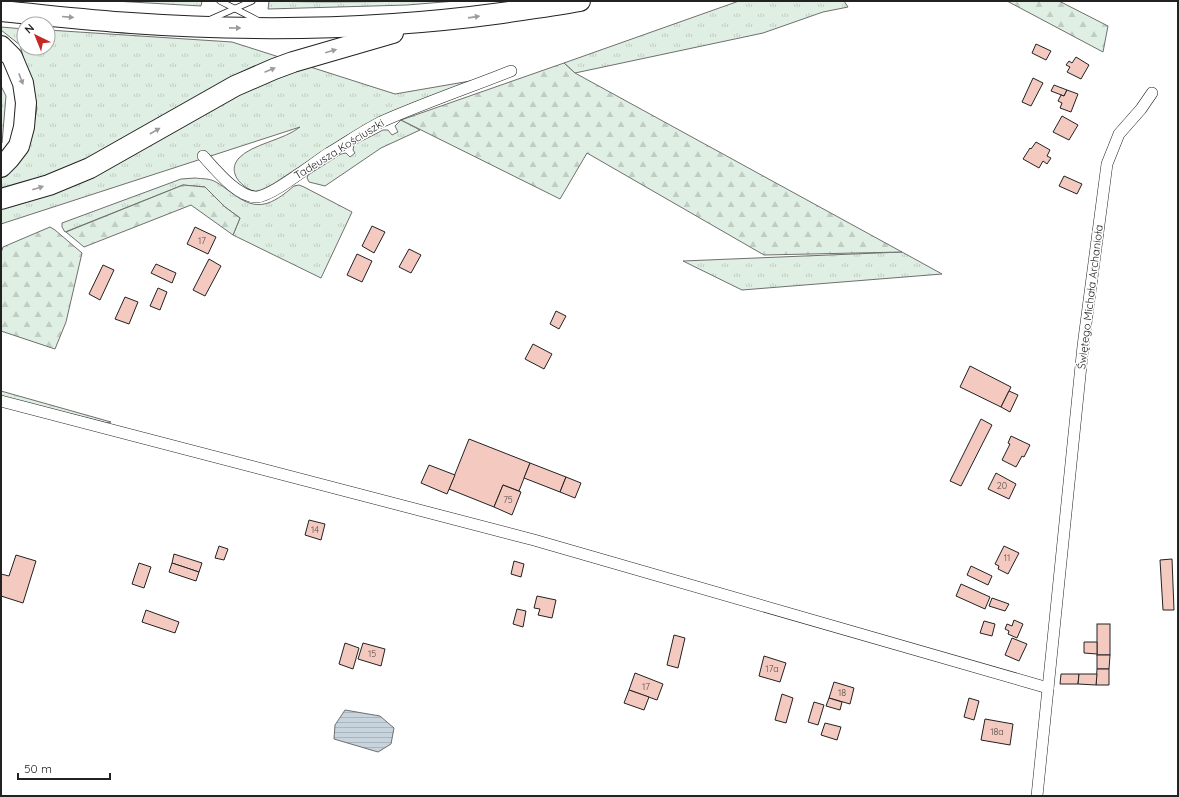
<svg xmlns="http://www.w3.org/2000/svg" width="1179" height="797" font-family="Quicksand,sans-serif">
<style>
.grass{fill:url(#grass-tufts);stroke:#6f6f6f}
.forest{fill:url(#forest-firs);stroke:#6f6f6f}
.water{fill:url(#water-rules);stroke:#6f6f6f}
.building{fill:#f3c9c0;stroke:#222}
.lines{fill:none;stroke-linecap:round;stroke-linejoin:round}
.service-casing{stroke:#222;stroke-width:7}
.minor-casing{stroke:#222;stroke-width:12}
.motorway-casing{stroke:#222;stroke-width:22}
.service{stroke:#fff;stroke-width:5.5}
.minor{stroke:#fff;stroke-width:11}
.motorway{stroke:#fff;stroke-width:20}
.oneway{fill:#9c9c9c}
.labels{text-anchor:middle;stroke-width:3;stroke-linejoin:round;paint-order:stroke}
.number-label{font-size:9px;fill:#564c4a}
.street-label{font-size:11px;fill:#222;stroke:#fff}
</style>
<defs>
<pattern id="grass-tufts" width="24" height="20" patternUnits="userSpaceOnUse"><rect width="24" height="20" fill="#e0efe3"/><path d="M3 7l-1-3M5 7V3M7 7l1-3M15 17l-1-3M17 17v-4M19 17l1-3" fill="none" stroke="#c0cdc2"/></pattern>
<pattern id="forest-firs" width="22" height="20" patternUnits="userSpaceOnUse"><rect width="22" height="20" fill="#e0efe3"/><path d="M5 1l3.5 6h-7zM16 11l3.5 6h-7z" fill="#c0cdc2"/></pattern>
<pattern id="water-rules" width="6" height="5" patternUnits="userSpaceOnUse"><rect width="6" height="5" fill="#c7d3dd"/><path d="M0 2.5h6" fill="none" stroke="#abb5bd"/></pattern>
</defs>
<rect width="100%" height="100%" fill="#fff"/>
<g class="grass">
<path d="M 114,1 L 202,1 L 201,6 Z"/>
<path d="M 269,1 C 331,3 393,1 456,1 L 407,5 L 268,9 Z"/>
<path d="M 739,1 L 844,1 L 848,7 L 823,12 L 763,33 L 575,73 L 564,63 Z"/>
<path d="M 1,27 L 24,29 L 24,48 L 48,48 L 48,30 L 232,42 L 395,94 L 476,80 L 348,135 L 273,184 C 267,187 259,192 253,191 C 251,190 249,189 247,188 C 236,181 229,169 239,158 C 252,144 284,140 300,127 L 1,224 L 1,179 L 19,160 L 33,130 L 37,108 L 20,45 L 1,30 Z"/>
<path d="M 1,86 L 6,96 L 2,143 L 1,144 Z"/>
<path d="M 401,120 L 420,130 L 381,148 L 325,186 L 309,182 L 307,178 L 308,175 L 341,154 L 346,153 L 350,157 L 355,153 L 353,150 L 354,145 L 383,130 L 388,130 L 392,135 L 398,132 L 395,126 Z"/>
<path d="M 195,178 C 202,179 209,178 216,182 C 233,192 247,210 268,203 C 277,200 287,192 294,186 L 299,185 L 304,187 L 352,212 L 321,278 L 233,235 L 240,218 L 225,207 L 205,187 L 183,185 L 65,232 L 62,227 L 62,223 L 181,179 Z"/>
<path d="M 902,252 L 942,274 L 742,290 L 683,261 Z"/>
<path d="M 1,391 L 111,422 L 107,423 L 1,397 Z"/>
</g>
<g class="forest">
<path d="M 1007,1 L 1059,1 L 1108,26 L 1103,52 Z"/>
<path d="M 564,63 L 575,73 L 902,252 L 764,255 L 587,153 L 560,199 L 401,120 Z"/>
<path d="M 183,185 L 205,187 L 225,207 L 240,218 L 233,235 L 191,205 L 84,247 L 66,232 Z"/>
<path d="M 50,227 L 55,230 L 82,253 L 66,322 L 55,349 L 1,331 L 1,253 L 3,247 Z"/>
</g>
<path class="water" d="M 345,710 L 380,716 L 394,728 L 391,744 L 378,752 L 334,739 L 335,725 Z"/>
<g class="building">
<path d="M 1036,44 L 1051,51 L 1046,60 L 1032,53 Z"/>
<path d="M 1076,57 L 1089,65 L 1081,79 L 1067,72 L 1070,67 L 1066,65 L 1069,61 L 1072,63 Z"/>
<path d="M 1033,78 L 1043,83 L 1031,106 L 1022,102 Z"/>
<path d="M 1054,85 L 1067,90 L 1064,96 L 1051,91 Z"/>
<path d="M 1067,90 L 1078,94 L 1071,112 L 1060,108 L 1062,103 L 1058,101 L 1061,95 L 1064,96 Z"/>
<path d="M 1062,116 L 1078,125 L 1069,140 L 1053,132 Z"/>
<path d="M 1036,142 L 1050,150 L 1047,156 L 1051,158 L 1047,164 L 1043,161 L 1039,168 L 1023,159 L 1030,148 L 1031,149 Z"/>
<path d="M 1064,176 L 1082,184 L 1077,194 L 1059,186 Z"/>
<path d="M 372,226 L 385,232 L 374,253 L 362,246 Z"/>
<path d="M 195,227 L 216,237 L 208,254 L 187,244 Z"/>
<path d="M 409,249 L 421,255 L 411,273 L 399,267 Z"/>
<path d="M 357,254 L 372,261 L 362,282 L 347,275 Z"/>
<path d="M 209,259 L 221,266 L 205,296 L 193,290 Z"/>
<path d="M 156,264 L 176,273 L 172,283 L 151,273 Z"/>
<path d="M 103,265 L 114,270 L 100,300 L 89,294 Z"/>
<path d="M 158,288 L 167,292 L 160,310 L 150,306 Z"/>
<path d="M 125,297 L 138,302 L 129,324 L 115,319 Z"/>
<path d="M 556,311 L 566,316 L 559,329 L 550,324 Z"/>
<path d="M 533,344 L 552,354 L 544,369 L 525,359 Z"/>
<path d="M 970,366 L 1011,387 L 1001,407 L 960,387 Z"/>
<path d="M 1009,391 L 1018,395 L 1010,412 L 1001,407 Z"/>
<path d="M 981,419 L 992,425 L 961,486 L 950,481 Z"/>
<path d="M 1011,436 L 1030,445 L 1024,457 L 1022,456 L 1016,467 L 1002,460 L 1010,444 L 1008,443 Z"/>
<path d="M 469,439 L 530,463 L 519,491 L 503,485 L 494,507 L 449,489 Z"/>
<path d="M 530,463 L 566,477 L 560,492 L 524,478 Z"/>
<path d="M 429,465 L 455,475 L 447,494 L 421,483 Z"/>
<path d="M 996,473 L 1016,484 L 1009,499 L 988,489 Z"/>
<path d="M 566,477 L 581,483 L 575,498 L 560,492 Z"/>
<path d="M 503,485 L 521,492 L 512,515 L 494,507 Z"/>
<path d="M 309,520 L 325,524 L 321,540 L 305,535 Z"/>
<path d="M 219,546 L 228,549 L 224,560 L 215,558 Z"/>
<path d="M 1004,546 L 1019,553 L 1008,574 L 998,569 L 999,566 L 995,564 Z"/>
<path d="M 174,554 L 202,563 L 199,572 L 172,563 Z"/>
<path d="M 16,555 L 36,561 L 23,603 L 1,596 L 1,574 L 9,576 Z"/>
<path d="M 1172,559 L 1174,610 L 1163,610 L 1160,560 Z"/>
<path d="M 514,561 L 524,564 L 521,577 L 511,574 Z"/>
<path d="M 139,563 L 151,567 L 144,588 L 132,584 Z"/>
<path d="M 172,563 L 199,572 L 196,581 L 169,572 Z"/>
<path d="M 971,566 L 992,576 L 988,585 L 967,575 Z"/>
<path d="M 961,584 L 990,597 L 985,609 L 956,596 Z"/>
<path d="M 537,596 L 556,600 L 552,618 L 538,615 L 540,609 L 534,608 Z"/>
<path d="M 992,598 L 1009,604 L 1005,611 L 989,606 Z"/>
<path d="M 517,609 L 526,611 L 523,627 L 513,624 Z"/>
<path d="M 146,610 L 179,622 L 175,633 L 142,622 Z"/>
<path d="M 1014,620 L 1023,624 L 1017,638 L 1008,634 L 1009,631 L 1005,629 L 1007,624 L 1012,626 Z"/>
<path d="M 984,621 L 995,624 L 992,636 L 980,633 Z"/>
<rect x="1097" y="624" width="13" height="31"/>
<path d="M 674,635 L 685,638 L 678,668 L 667,665 Z"/>
<path d="M 1012,638 L 1027,644 L 1019,661 L 1005,655 Z"/>
<path d="M 1084,642 L 1097,642 L 1097,654 L 1084,653 Z"/>
<path d="M 345,643 L 359,648 L 353,669 L 339,664 Z"/>
<path d="M 363,643 L 385,649 L 381,666 L 358,659 Z"/>
<path d="M 1097,655 L 1110,655 L 1109,669 L 1097,669 Z"/>
<path d="M 764,656 L 786,663 L 780,682 L 759,676 Z"/>
<path d="M 1097,669 L 1109,669 L 1109,685 L 1096,685 Z"/>
<path d="M 635,673 L 663,684 L 657,700 L 629,690 Z"/>
<path d="M 1061,674 L 1079,674 L 1078,684 L 1060,684 Z"/>
<path d="M 1079,674 L 1097,674 L 1096,685 L 1078,684 Z"/>
<path d="M 834,682 L 854,688 L 850,704 L 829,698 Z"/>
<path d="M 629,690 L 649,697 L 644,710 L 624,703 Z"/>
<path d="M 782,694 L 793,698 L 786,723 L 775,720 Z"/>
<path d="M 829,698 L 842,702 L 840,710 L 826,706 Z"/>
<path d="M 969,698 L 979,701 L 974,720 L 964,717 Z"/>
<path d="M 814,702 L 824,705 L 818,725 L 808,722 Z"/>
<path d="M 985,719 L 1013,724 L 1010,745 L 981,740 Z"/>
<path d="M 825,723 L 841,727 L 837,740 L 821,735 Z"/>
</g>
<g class="lines">
<g class="service-casing">
<g id="service">
<path d="M 220,1 L 259,21"/>
<path d="M 209,20 L 252,1"/>
</g>
</g>
<g class="minor-casing">
<g id="minor">
<path d="M 203,156 C 215,169 238,198 257,197 C 273,196 313,163 329,153 C 346,143 363,131 381,122 C 424,103 468,88 511,71"/>
<path d="M 1,401 L 534,540 L 1048,688"/>
<path d="M 1037,796 L 1083,346 L 1107,164 L 1119,134 L 1141,109 L 1152,93"/>
</g>
</g>
<g class="motorway-casing">
<g id="motorway">
<path d="M 1,11 C 44,15 87,20 131,23 C 256,32 378,30 502,13 C 528,9 554,6 580,1"/>
<path d="M 1,46 L 12,57 L 23,83 L 26,103 L 24,127 L 19,146 L 9,159 L 1,167"/>
<path d="M 1,199 L 49,185 L 90,168 L 235,86 L 274,69 L 293,62 L 393,33"/>
</g>
</g>
<use href="#service" class="service"/>
<use href="#minor" class="minor"/>
<use href="#motorway" class="motorway"/>
</g>
<defs><path id="oneway-solid" d="M-6-.8H1V-3.2L6.5 0L1 3.2V.8H-6Z"/></defs>
<g class="oneway">
<use href="#oneway-solid" transform="translate(68 17) rotate(5)"/>
<use href="#oneway-solid" transform="translate(474 17) rotate(-8)"/>
<use href="#oneway-solid" transform="translate(235 28) rotate(1)"/>
<use href="#oneway-solid" transform="translate(331 51) rotate(-16)"/>
<use href="#oneway-solid" transform="translate(270 70) rotate(-23)"/>
<use href="#oneway-solid" transform="translate(21 79) rotate(69)"/>
<use href="#oneway-solid" transform="translate(155 131) rotate(-30)"/>
<use href="#oneway-solid" transform="translate(38 188) rotate(-17)"/>
</g>
<g class="labels">
<g class="number-label">
<text x="202" y="244">17</text>
<text x="1002" y="489">20</text>
<text x="508" y="503">75</text>
<text x="315" y="533">14</text>
<text x="1007" y="561">11</text>
<text x="372" y="657">15</text>
<text x="772" y="672">17a</text>
<text x="646" y="690">17</text>
<text x="842" y="696">18</text>
<text x="997" y="735">18a</text>
</g>
<g class="street-label">
<text transform="translate(339 149) rotate(-32)" y="4">Tadeusza Kościuszki</text>
<text transform="translate(1090 297) rotate(-83)" y="4">Świętego Michała Archanioła</text>
</g>
</g>
<rect width="1179" height="797" fill="none" stroke="#222222" stroke-width="4"/>
<g transform="translate(36 36) rotate(317)"><circle r="19" fill="#ffffff" stroke="#a7a7a7"/>
<path d="M0-3L7 15L0 10L-7 15Z" fill="#c62828"/>
<text y="-6" font-size="11" font-weight="bold" text-anchor="middle" fill="#222222">N</text>
</g>
<path d="M18 773v6h92v-6" fill="none" stroke="#222222" stroke-width="2"/>
<text x="24" y="773" font-size="12" fill="#222222" stroke="#ffffff" stroke-width="3" paint-order="stroke">50 m</text>
</svg>
